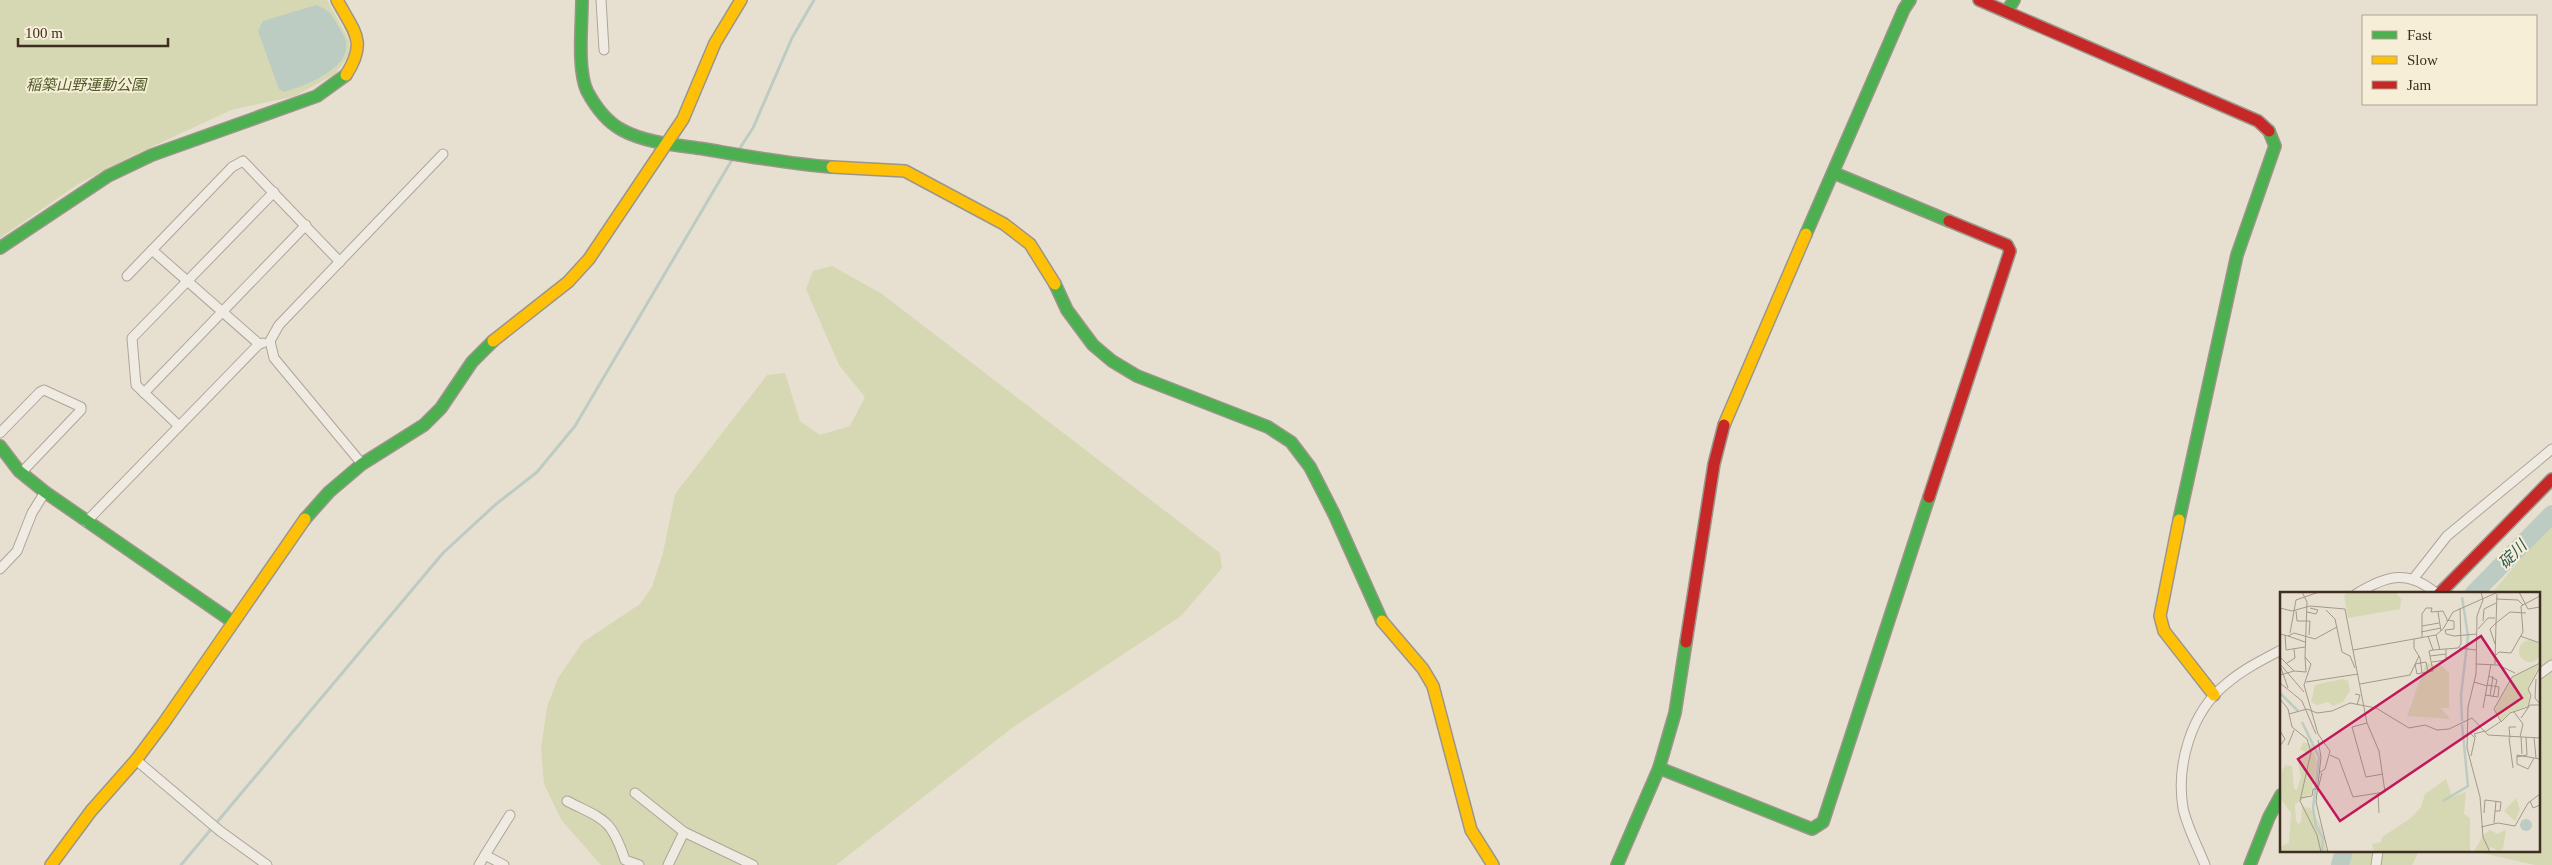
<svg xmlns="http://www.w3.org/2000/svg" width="2552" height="865" font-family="'Times New Roman','Noto Sans JP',serif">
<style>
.green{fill:#d6d7b3}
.water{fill:#bcccc2}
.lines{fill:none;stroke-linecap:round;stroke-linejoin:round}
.stream{stroke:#bcccc2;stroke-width:3}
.river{stroke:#bcccc2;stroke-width:18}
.street-casing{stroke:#ada599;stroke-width:11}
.fast-casing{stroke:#9c958a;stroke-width:14}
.slow-casing{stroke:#9c958a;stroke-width:14}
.jam-casing{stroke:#9c958a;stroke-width:14}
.street{stroke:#efebe3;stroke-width:9}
.fast{stroke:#4caf50;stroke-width:11}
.slow{stroke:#ffc107;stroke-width:11}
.jam{stroke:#c62828;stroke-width:11}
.labels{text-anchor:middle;stroke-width:4;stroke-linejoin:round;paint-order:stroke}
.park-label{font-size:15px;font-style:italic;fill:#4d5a26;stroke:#f7eed8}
.water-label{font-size:16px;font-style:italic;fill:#2f5d5a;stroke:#f7eed8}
.inset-river{fill:none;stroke:#bcccc2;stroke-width:2.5}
.inset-road{fill:none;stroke:#a3998a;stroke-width:1}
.view{fill:#c2185b;fill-opacity:0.15;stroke:#c2185b;stroke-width:2.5}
.inset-edge{fill:none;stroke:#3d2e20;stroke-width:2.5}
</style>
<rect width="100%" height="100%" fill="#e7e0d1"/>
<g class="green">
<path d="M 0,0 L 327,0 L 349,40 L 350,54 L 335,74 L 295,96 L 231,110 L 130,157 L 78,184 L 0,238 Z"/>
<path d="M 832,266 L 882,294 L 1220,553 L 1222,568 L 1181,616 L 1012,728 L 836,865 L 601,865 L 562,821 L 544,784 L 541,749 L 547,707 L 558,678 L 583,642 L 640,604 L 652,587 L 663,553 L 675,494 L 767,375 L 785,373 L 800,421 L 820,435 L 850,426 L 865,397 L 839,365 L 806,289 L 813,271 Z"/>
<path d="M 2552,522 L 2552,865 L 2535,865 L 2474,851 L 2538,851 L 2538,594 L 2491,594 Z"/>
<path d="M 2346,851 L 2419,851 L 2412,865 L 2343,865 Z"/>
</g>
<path class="water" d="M 316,5 C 330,10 333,16 340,29 C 342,33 346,38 346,43 C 350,69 304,86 284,92 L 279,89 L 258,31 L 263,21 Z"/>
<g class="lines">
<g class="stream">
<path d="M 738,151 L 753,128 L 792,38 L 814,0"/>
<path d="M 181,865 L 443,553 L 495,505 L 537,472 L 575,426 L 733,158"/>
</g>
<g class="river">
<path d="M 2473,594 L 2552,514"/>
<path d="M 2340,865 L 2344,851"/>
</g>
<g class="street-casing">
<g id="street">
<path d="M 601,0 L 604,50"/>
<path d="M 127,276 L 152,250"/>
<path d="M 259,344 L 152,250 L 232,167 L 243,161 L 340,262"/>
<path d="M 144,393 L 306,225"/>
<path d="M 179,426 L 136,385 L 132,338 L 274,192"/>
<path d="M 0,433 L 40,392 L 44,390 L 81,407 L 81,410 L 21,473"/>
<path d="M 362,464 L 274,358 L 270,341 L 279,325 L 443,154"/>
<path d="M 86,522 L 259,344 L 263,343"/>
<path d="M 0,569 L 17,551 L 32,513 L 45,492"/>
<path d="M 2414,578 L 2447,536 L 2552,449"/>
<path d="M 2356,594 C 2387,575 2408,569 2437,594"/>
<path d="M 2538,675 L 2552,665"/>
<path d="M 136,760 L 220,831 L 267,865"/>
<path d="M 635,793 L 684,832"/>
<path d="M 567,801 C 604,820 611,818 625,860 L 639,865"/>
<path d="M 485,855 L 510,815"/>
<path d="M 479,865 L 485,855 L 504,865"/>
<path d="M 668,865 L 684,832 L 753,865"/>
<path d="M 2205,865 C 2198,847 2187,827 2183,808 C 2176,765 2191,712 2226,684 C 2242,670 2262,660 2281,650"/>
<path d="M 2376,865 L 2378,851"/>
</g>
</g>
<g class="fast-casing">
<g id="fast">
<path d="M 582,0 C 582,25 577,69 587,91 C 595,106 607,122 622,130 C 646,143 677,145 704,149 C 746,156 789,164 832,167"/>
<path d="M 2007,11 L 2014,0"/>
<path d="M 1834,173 L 1949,221"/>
<path d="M 1806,234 L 1904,9 L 1910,0"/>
<path d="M 0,248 L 108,176 L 152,155 L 317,96 L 346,75"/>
<path d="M 1055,284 L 1067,310 L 1093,345 L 1112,361 L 1137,376 L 1268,427 L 1291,442 L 1310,467 L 1334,514 L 1382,621"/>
<path d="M 0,446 L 19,471 L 45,492 L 233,622"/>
<path d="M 305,519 L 329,492 L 362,464 L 424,425 L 441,408 L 472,362 L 493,341"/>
<path d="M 2179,520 L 2237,255 L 2275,146 L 2269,131"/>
<path d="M 1659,768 L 1812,829 L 1823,822 L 1929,497"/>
<path d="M 1617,865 L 1659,768 L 1675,713 L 1686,642"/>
<path d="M 2250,865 L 2269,817 L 2281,795"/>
</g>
</g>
<g class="slow-casing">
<g id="slow">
<path d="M 337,0 C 354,32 368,41 346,75"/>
<path d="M 832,167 L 905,171 L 1004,224 L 1030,244 L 1055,284"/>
<path d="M 493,341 L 568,282 L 589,259 L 683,119 L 715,43 L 741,0"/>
<path d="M 1724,425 L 1806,234"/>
<path d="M 2179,520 L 2160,616 L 2164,631 L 2214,695"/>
<path d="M 1382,621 L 1423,669 L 1433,686 L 1471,830 L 1493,865"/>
<path d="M 51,865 L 91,811 L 136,760 L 163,724 L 305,519"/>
</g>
</g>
<g class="jam-casing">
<g id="jam">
<path d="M 1979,0 L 2258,121 L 2269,131"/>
<path d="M 1929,497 L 2010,251 L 2007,245 L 1949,221"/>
<path d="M 2439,594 L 2552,479"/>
<path d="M 1686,642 L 1714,464 L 1724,425"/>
</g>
</g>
<use href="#street" class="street"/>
<use href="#fast" class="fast"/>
<use href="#slow" class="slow"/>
<use href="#jam" class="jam"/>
</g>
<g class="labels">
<g class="park-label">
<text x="86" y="90">稲築山野運動公園</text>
</g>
<g class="water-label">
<text transform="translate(2512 554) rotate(-45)" y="6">碇川</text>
</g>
</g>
<g transform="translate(2280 592)">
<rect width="260" height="260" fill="#e7e0d1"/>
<path d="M 70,0 L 116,0 L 121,7 L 120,17 L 68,26 L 64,3 ZM239 59a11 11 0 1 1 22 0a11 11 0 1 1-22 0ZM 146,71 L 162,74 L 169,81 L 169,116 L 161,116 L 170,127 L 127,124 ZM 260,72 L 247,97 L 250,101 L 248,114 L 230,120 L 221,129 L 215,120 L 217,113 L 232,85 ZM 62,87 L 68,89 L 70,99 L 63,110 L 53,114 L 48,110 L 37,113 L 31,110 L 35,93 ZM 23,150 L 32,153 L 37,172 L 31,202 L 15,212 L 16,228 L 18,232 L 21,230 L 22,215 L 30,216 L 41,234 L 47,260 L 0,260 L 0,255 L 9,251 L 11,221 L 1,207 L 2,180 L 5,173 L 12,174 L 14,197 L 17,197 L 21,185 L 17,167 L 28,161 L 20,158 ZM 166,187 L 172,205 L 186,200 L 184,222 L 190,226 L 190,260 L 94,260 L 92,252 L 101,250 L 102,245 L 131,226 L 141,215 L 145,202 ZM 236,206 L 240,218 L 235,229 L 224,219 ZM 210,238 L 217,242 L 226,238 L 223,257 L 218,259 L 211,255 L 208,260 L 194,260 L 203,243 Z" fill="#d6d7b3"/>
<path d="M240 233a6 6 0 1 1 12 0a6 6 0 1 1-12 0Z" fill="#bcccc2"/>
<path class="inset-river" d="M 182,5 L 188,44 L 181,103 L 182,129M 0,101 L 18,119M 22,130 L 39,165 L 33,216 L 36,234 L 43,246 L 42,260M 163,209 L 188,194 L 182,132"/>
<path class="inset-road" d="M 22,0 L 27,10 L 25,65 L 31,72 L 24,93 L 38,142 L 50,159 L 45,177 L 39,181M 201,0 L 203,8 L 197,24 L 196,82 L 188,115 L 187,156 L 200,205 L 203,245 L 210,260M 239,0 L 248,17 L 260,15M 217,2 L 216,31 L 230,20 L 246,21M 216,7 L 238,8 L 243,13M 0,16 L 12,19 L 30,14 L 65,17 L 87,131 L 99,159 L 105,200 L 73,205 L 59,167 L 50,163M 46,18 L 55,27 L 62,60 L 70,64 L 75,76M 16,19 L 17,29 L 30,29 L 29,43M 27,20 L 36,22 L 38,18 L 30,16M 158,20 L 161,39M 203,29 L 204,17 L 216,11M 142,34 L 159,31M 198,37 L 208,26 L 215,26M 165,38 L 166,42 L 174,44 L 197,42M 165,38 L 174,37 L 174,29 L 166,28M 141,40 L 161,36M 10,41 L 16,8 L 39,0M 0,42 L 8,44 L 14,41 L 35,47 L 57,35M 5,43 L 6,58 L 25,55M 156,43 L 160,58M 8,44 L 25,50M 240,44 L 260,51M 142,45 L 142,22 L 146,16 L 152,16 L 151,20 L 163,19 L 167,27M 134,47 L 134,56 L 140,66 L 142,81 L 153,79 L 149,59 L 153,58 L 148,44M 215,52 L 210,37 L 216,31M 179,56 L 196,58M 73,58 L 156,43 L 163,37 L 173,20 L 218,0M 153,58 L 178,56 L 181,52 L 180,16M 216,63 L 219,60 L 231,61 L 243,40 L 241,14 L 260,4M 150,64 L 166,62M 0,65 L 14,79 L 0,83M 152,70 L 166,68 L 166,57M 7,71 L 15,66 L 14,57M 260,71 L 232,85 L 214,117 L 221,130 L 230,121 L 248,115 L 251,103 L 248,97 L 260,75M 0,72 L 24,100M 196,72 L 218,73 L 235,81M 215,72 L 216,31M 0,73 L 8,96M 14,79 L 26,80 L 25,65M 142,81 L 137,82 L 135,72 L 146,70 L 148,80M 209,84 L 217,88 L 213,105M 256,87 L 255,106 L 260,112M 26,90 L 78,82M 194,90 L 207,94 L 203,116M 0,91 L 22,109 L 36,142M 80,92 L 130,83 L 139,64M 207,94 L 211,72M 75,102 L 80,103 L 77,113M 205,103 L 218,105 L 219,95 L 207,93M 210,104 L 213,84M 0,107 L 8,117 L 12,135 L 27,147 L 31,160 L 20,209 L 37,243 L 41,260M 234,120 L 243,132 L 240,145M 9,122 L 27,117 L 37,121 L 52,119 L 70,111 L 96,116 L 129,136 L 145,133 L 157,138 L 169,137 L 192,126 L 208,143 L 260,146M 241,126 L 250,113 L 259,113M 87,131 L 72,135 L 86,185 L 103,182M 0,139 L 5,147 L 0,154M 205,140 L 220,130M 190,141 L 195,146 L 191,164M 196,145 L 194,142 L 205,139M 241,145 L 242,162M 254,145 L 256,166M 229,146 L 233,176M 230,146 L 229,135 L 236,135M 38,148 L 41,165 L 36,210 L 48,260M 8,153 L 14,138M 237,165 L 247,163 L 246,145M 254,166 L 248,177 L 237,172 L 237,163 L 260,167M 98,202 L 99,221M 21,206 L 32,204 L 33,197 L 38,197 L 42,181M 250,209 L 253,216 L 260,213M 204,221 L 205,208 L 221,210 L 220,219 L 215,219M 214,231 L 216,209M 201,235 L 218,231 L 235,234 L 248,211 L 260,202"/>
<path class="view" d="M 201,44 L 242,106 L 60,229 L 18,167 Z"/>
<rect width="260" height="260" class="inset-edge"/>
</g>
<rect x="2362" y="15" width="175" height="90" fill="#f7eed8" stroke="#ada18e"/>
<rect x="2372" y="31" width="25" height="8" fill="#4caf50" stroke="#ada18e"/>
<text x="2407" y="40" font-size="15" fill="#3d2e20">Fast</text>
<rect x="2372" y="56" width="25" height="8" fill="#ffc107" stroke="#ada18e"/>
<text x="2407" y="65" font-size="15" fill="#3d2e20">Slow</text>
<rect x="2372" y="81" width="25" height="8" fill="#c62828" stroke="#ada18e"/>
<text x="2407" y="90" font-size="15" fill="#3d2e20">Jam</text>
<path d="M18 38v8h150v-8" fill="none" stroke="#3d2e20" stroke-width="2.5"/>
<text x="25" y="38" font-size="15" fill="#3d2e20" stroke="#f7eed8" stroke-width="4" paint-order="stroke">100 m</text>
</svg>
